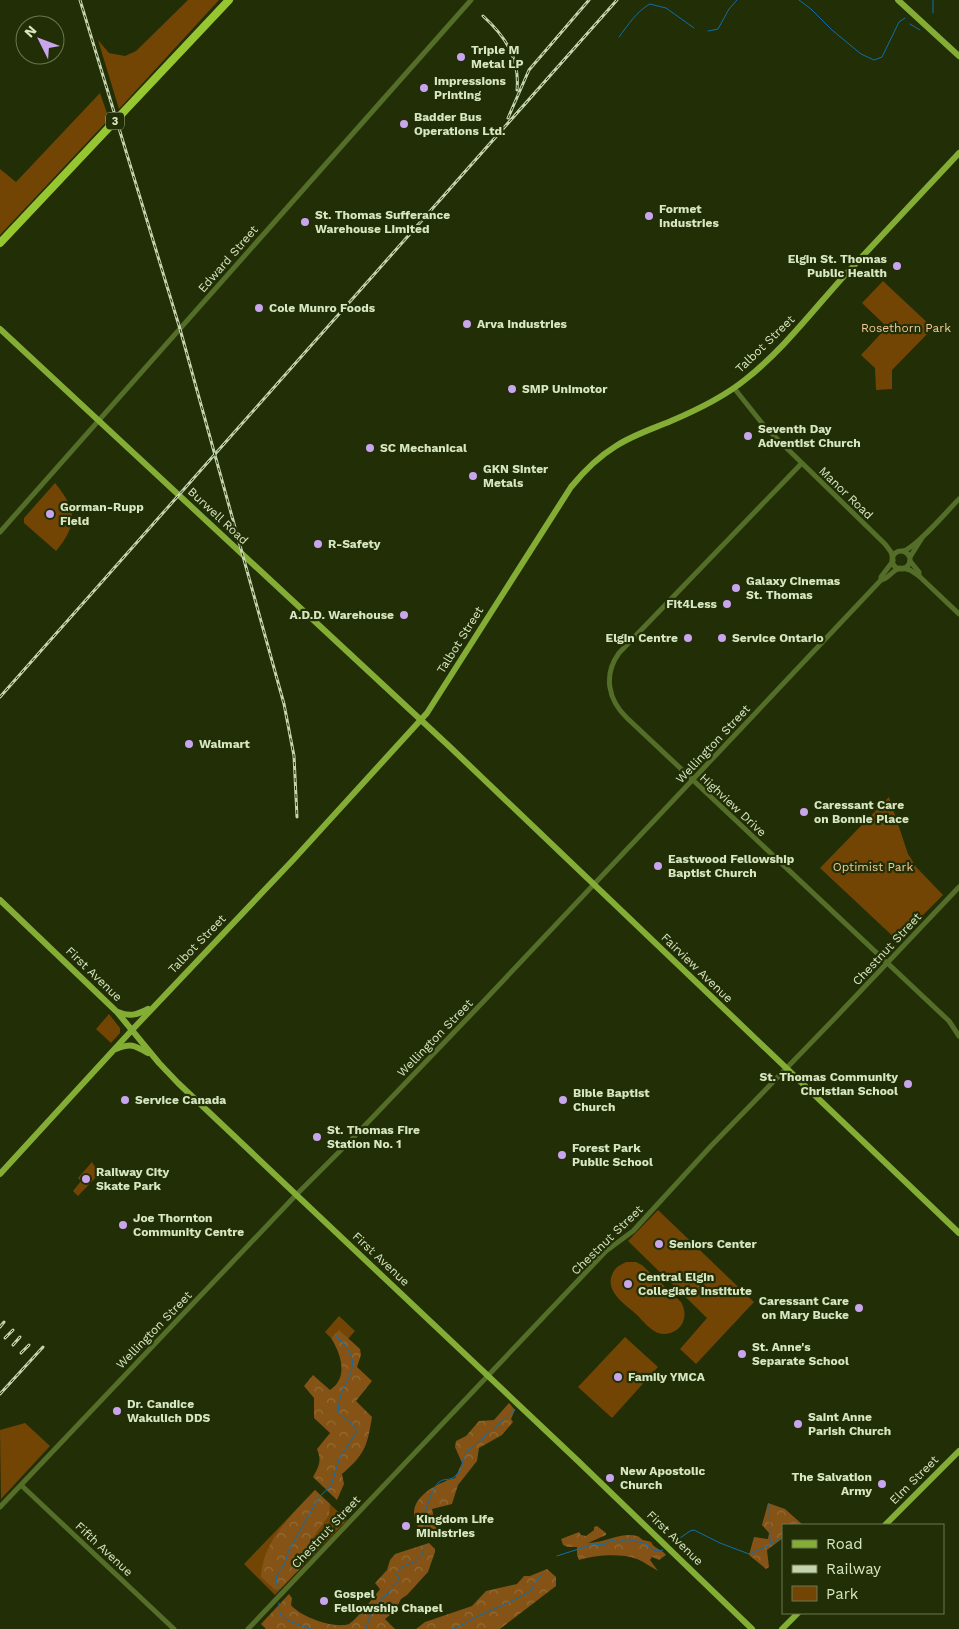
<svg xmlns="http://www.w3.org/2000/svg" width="959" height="1629" font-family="'Work Sans',sans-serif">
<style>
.green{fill:#724505}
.forest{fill:url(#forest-crowns)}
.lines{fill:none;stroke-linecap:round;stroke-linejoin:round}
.stream{stroke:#0e6eb0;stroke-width:1}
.minor{stroke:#546d28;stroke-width:5}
.major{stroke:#84ad36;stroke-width:6}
.highway{stroke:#96c731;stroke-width:8}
.rail-casing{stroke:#c5d4ae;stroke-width:3}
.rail{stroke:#212e06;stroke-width:1;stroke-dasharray:4;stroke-linecap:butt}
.poi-dot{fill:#c9a5ee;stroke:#212e06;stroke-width:2}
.labels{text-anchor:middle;stroke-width:4.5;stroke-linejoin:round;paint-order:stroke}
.shield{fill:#212e06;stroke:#a0b089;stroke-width:1}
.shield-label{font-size:11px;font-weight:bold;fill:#d7e7c1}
.poi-label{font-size:12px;font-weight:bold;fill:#d7e7c1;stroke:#212e06;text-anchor:start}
.street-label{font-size:12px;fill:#d7e7c1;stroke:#212e06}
.park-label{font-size:12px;fill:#f4c89b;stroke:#212e06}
</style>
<defs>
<pattern id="forest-crowns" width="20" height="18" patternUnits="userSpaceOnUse" patternTransform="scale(1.25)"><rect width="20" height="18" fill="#845315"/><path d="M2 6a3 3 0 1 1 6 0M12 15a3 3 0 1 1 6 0" fill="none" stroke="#956c35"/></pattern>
</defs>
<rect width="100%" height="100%" fill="#212e06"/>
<g class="green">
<path d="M 188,0 L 219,0 L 119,109 L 98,40 L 109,53 L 125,56 L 136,51 Z"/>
<path d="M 100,93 L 109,119 L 0,235 L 0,169 L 16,182 Z"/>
<path d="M 883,281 L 933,328 L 892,370 L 892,389 L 876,390 L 875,368 L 861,355 L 887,327 L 862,303 Z"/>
<path d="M 55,483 C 77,510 78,524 56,551 L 24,523 L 24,518 Z"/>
<path d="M 889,797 L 908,854 L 917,868 L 943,895 L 913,925 L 899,942 L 820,868 Z"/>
<path d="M 109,1014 L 120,1028 L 120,1033 L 111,1043 L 96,1029 Z"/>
<path d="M 92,1162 L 95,1167 L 98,1167 L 100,1170 L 98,1175 L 78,1196 L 73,1191 L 81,1181 L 78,1178 Z"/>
<path d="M 658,1210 L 754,1302 L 696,1364 L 680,1349 L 707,1318 L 628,1241 Z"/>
<path d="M 626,1262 L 636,1262 L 642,1265 L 681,1302 C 685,1309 686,1316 682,1324 C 677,1332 667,1336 658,1333 C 650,1330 643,1321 637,1315 C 626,1305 605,1292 612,1275 C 614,1268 620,1265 626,1262 Z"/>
<path d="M 339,1316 L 355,1331 L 348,1339 L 339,1331 L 331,1338 L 325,1332 Z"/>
<path d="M 625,1337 L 658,1367 L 612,1418 L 578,1387 Z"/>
<path d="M 25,1423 L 50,1446 L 1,1499 L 0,1430 Z"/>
<path d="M 315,1490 L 347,1520 L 275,1595 L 244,1564 Z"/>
</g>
<g class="forest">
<path d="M 339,1330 L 360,1349 L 361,1355 L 357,1367 L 372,1381 L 356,1401 L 372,1417 C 367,1447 365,1454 342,1474 L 344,1484 L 337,1500 L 313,1477 C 319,1466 322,1461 317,1449 L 330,1433 L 314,1418 L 314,1398 L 304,1386 L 313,1375 L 330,1390 C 349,1378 341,1354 331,1338 Z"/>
<path d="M 509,1403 L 515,1410 L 511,1419 L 513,1422 L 502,1435 L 479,1448 L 477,1461 L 458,1485 L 452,1504 L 432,1509 L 437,1532 L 421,1536 C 419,1529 414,1519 414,1512 C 415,1494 440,1482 455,1478 L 462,1463 L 455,1447 L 456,1441 L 466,1436 L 479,1421 L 494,1420 Z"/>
<path d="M 315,1490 L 330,1504 L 329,1515 L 310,1542 L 302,1566 L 280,1589 L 275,1590 L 261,1577 C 262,1542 292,1514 315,1490 Z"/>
<path d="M 768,1503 L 785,1509 L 803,1525 L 783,1525 L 783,1538 L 767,1550 L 769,1567 L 766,1569 L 749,1555 L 754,1537 L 768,1539 L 769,1533 L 762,1525 Z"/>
<path d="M 597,1526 L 606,1533 L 606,1535 L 588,1543 C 604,1543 621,1532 637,1536 C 639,1536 641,1539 643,1540 C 646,1541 649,1541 651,1542 C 654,1549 662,1549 666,1555 L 659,1560 L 652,1557 L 650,1560 L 658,1571 C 651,1567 644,1562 637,1559 C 620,1553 596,1555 579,1560 L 577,1555 L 577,1547 L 568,1547 L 563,1545 L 561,1539 L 579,1532 L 581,1535 L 586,1536 L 594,1530 L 594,1527 Z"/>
<path d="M 429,1543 L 435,1549 L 435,1552 L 428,1572 L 407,1595 L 401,1599 L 395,1611 L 385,1619 L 395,1629 L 266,1629 L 261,1624 L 289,1594 L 292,1598 L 291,1605 C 301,1617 334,1629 349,1624 C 356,1620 374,1597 380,1589 L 375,1583 L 387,1570 L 390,1560 L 395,1554 Z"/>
<path d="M 547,1569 L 556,1577 L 556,1586 L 500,1629 L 416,1629 L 425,1622 L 472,1606 L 486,1591 L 517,1584 L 524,1576 L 530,1576 Z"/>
</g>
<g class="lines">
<g class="stream">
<path d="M 799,0 L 811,9 L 832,30 L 861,54 L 874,60 L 882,57 L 899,22 L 905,18"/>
<path d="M 933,0 L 933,13"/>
<path d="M 910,24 L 920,30"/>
<path d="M 708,31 L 718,29 L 729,9 L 737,0"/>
<path d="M 619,37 C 628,25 637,11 650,4 L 666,8 L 694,28"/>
<path d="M 769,1504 L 770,1542"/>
<path d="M 425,1538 C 425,1531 424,1525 424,1518 C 425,1510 433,1487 439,1482 C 445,1477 451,1483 459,1472 C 464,1465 461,1459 468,1451 L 515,1410"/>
<path d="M 673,1543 L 690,1531 L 694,1530 L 720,1543 L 749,1554 L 770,1545 L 770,1543 L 776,1541 L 783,1536"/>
<path d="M 557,1556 L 594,1544 L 604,1545 L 610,1540 L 619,1542 C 627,1537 638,1542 646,1544 C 651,1549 655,1553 663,1550"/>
<path d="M 278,1591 L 276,1577 L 284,1565 L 289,1550 L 319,1497 L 331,1486 L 339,1459 L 356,1433 C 358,1423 345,1421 339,1414 C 334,1381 374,1369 336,1336"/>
<path d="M 279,1603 L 280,1614 L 289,1621 L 311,1629"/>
<path d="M 366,1629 C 368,1622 370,1613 376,1606 C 384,1597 393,1589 399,1578 L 397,1575 L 398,1570 C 409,1560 423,1566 424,1546"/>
<path d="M 452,1629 C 465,1625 469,1620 480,1615 C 498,1607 517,1600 533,1589 L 533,1585 L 543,1573"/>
</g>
<g class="minor">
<path d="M 734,388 L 765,427 L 885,544 L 891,552 L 893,559"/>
<path d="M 801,464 L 619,653 C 603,675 608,700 627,718 L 949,1021 L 959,1036"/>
<path d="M 0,532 L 471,0"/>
<path d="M 903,551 C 915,549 948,510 959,499"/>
<circle cx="901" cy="560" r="9"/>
<path d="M 910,557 L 922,538"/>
<path d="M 910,561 L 919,572 L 919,576 L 959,614"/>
<path d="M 903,568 L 910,570 L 919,576"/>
<path d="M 881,580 L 881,577 L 893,561"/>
<path d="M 21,1485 L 174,1629"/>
<path d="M 0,1507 L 296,1195 L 349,1142 L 482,1003 L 881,580 C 889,579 892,570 900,568"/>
<path d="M 248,1629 L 606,1251 L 633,1231 L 711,1146 L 835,1018 L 959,887"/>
</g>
<g class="major">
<path d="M 898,0 L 959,56"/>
<path d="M 0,329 L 450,747 L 959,1233"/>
<path d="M 0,900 L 117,1012 L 159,1063 L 178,1083 L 578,1461 L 752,1629"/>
<path d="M 118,1012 C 129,1017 137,1015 148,1009"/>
<path d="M 116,1049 C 131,1043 134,1045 148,1053"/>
<path d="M 0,1174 L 132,1030 L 293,860 L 427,713 L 571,487 C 584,471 598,457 616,446 C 633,435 652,429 671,421 C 697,410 724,397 746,379 C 784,349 813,310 845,275 C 883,234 921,194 959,153"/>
<path d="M 885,1525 L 959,1451"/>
<path d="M 782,1629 L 798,1613"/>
</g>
<path class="highway" d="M 0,243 L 229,0"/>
<g class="rail-casing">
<g id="rail">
<path d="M 80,0 L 180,329 L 284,704 L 294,756 L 297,817"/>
<path d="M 483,16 C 505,36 520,58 517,90"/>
<path d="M 508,118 L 529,70 L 589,0"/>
<path d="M 0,697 L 617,0"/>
<path d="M 0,1327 L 4,1322"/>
<path d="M 5,1338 L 13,1330"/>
<path d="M 13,1345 L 20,1337"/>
<path d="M 21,1353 L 29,1345"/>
<path d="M 0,1394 L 43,1347"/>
</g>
</g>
<use href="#rail" class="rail"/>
</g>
<g class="poi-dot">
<circle cx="461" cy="57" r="5"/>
<circle cx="424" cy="88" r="5"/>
<circle cx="404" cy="124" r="5"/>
<circle cx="649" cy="216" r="5"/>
<circle cx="305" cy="222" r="5"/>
<circle cx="897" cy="266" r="5"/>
<circle cx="259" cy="308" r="5"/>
<circle cx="467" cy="324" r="5"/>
<circle cx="512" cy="389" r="5"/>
<circle cx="748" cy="436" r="5"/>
<circle cx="370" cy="448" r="5"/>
<circle cx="473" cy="476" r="5"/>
<circle cx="50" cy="514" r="5"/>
<circle cx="318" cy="544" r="5"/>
<circle cx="736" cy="588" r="5"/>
<circle cx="727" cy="604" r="5"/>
<circle cx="404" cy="615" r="5"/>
<circle cx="688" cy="638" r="5"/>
<circle cx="722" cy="638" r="5"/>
<circle cx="189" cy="744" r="5"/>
<circle cx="804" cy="812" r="5"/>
<circle cx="658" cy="866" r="5"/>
<circle cx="908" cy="1084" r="5"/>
<circle cx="125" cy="1100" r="5"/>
<circle cx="563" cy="1100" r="5"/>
<circle cx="317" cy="1137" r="5"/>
<circle cx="562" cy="1155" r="5"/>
<circle cx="86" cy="1179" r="5"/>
<circle cx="123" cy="1225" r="5"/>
<circle cx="659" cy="1244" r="5"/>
<circle cx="628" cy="1284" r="5"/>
<circle cx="859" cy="1308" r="5"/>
<circle cx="742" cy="1354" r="5"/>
<circle cx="618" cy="1377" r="5"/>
<circle cx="117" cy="1411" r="5"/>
<circle cx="798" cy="1424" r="5"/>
<circle cx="610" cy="1478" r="5"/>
<circle cx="882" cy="1484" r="5"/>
<circle cx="406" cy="1526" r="5"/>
<circle cx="324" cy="1601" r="5"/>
</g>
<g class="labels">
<rect class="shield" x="106" y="112.5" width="18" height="17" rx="4"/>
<g class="shield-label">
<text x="115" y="125">3</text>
</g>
<g class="poi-label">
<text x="471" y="54">Triple M<tspan x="471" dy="14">Metal LP</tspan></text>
<text x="434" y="85">Impressions<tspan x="434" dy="14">Printing</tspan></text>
<text x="414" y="121">Badder Bus<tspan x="414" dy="14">Operations Ltd.</tspan></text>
<text x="659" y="213">Formet<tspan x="659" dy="14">Industries</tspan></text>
<text x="315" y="219">St. Thomas Sufferance<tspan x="315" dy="14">Warehouse Limited</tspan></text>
<text x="887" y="263" text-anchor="end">Elgin St. Thomas<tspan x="887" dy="14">Public Health</tspan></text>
<text x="269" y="312">Cole Munro Foods</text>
<text x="477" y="328">Arva Industries</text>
<text x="522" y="393">SMP Unimotor</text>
<text x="758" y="433">Seventh Day<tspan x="758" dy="14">Adventist Church</tspan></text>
<text x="380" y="452">SC Mechanical</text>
<text x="483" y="473">GKN Sinter<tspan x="483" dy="14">Metals</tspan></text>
<text x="60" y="511">Gorman-Rupp<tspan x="60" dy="14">Field</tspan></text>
<text x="328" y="548">R-Safety</text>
<text x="746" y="585">Galaxy Cinemas<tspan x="746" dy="14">St. Thomas</tspan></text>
<text x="717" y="608" text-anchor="end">Fit4Less</text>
<text x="394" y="619" text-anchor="end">A.D.D. Warehouse</text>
<text x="678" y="642" text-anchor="end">Elgin Centre</text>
<text x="732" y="642">Service Ontario</text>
<text x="199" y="748">Walmart</text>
<text x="814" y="809">Caressant Care<tspan x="814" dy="14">on Bonnie Place</tspan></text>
<text x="668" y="863">Eastwood Fellowship<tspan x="668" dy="14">Baptist Church</tspan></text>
<text x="898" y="1081" text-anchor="end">St. Thomas Community<tspan x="898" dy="14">Christian School</tspan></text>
<text x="573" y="1097">Bible Baptist<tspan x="573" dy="14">Church</tspan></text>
<text x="135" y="1104">Service Canada</text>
<text x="327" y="1134">St. Thomas Fire<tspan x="327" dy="14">Station No. 1</tspan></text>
<text x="572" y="1152">Forest Park<tspan x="572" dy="14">Public School</tspan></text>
<text x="96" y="1176">Railway City<tspan x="96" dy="14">Skate Park</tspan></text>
<text x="133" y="1222">Joe Thornton<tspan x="133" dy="14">Community Centre</tspan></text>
<text x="669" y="1248">Seniors Center</text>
<text x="638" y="1281">Central Elgin<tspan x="638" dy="14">Collegiate Institute</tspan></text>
<text x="849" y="1305" text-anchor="end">Caressant Care<tspan x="849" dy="14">on Mary Bucke</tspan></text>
<text x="752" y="1351">St. Anne's<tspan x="752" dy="14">Separate School</tspan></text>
<text x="628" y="1381">Family YMCA</text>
<text x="127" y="1408">Dr. Candice<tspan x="127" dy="14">Wakulich DDS</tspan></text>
<text x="808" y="1421">Saint Anne<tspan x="808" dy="14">Parish Church</tspan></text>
<text x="620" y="1475">New Apostolic<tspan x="620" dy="14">Church</tspan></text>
<text x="872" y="1481" text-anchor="end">The Salvation<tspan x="872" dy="14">Army</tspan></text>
<text x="416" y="1523">Kingdom Life<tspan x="416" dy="14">Ministries</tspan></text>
<text x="334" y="1598">Gospel<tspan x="334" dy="14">Fellowship Chapel</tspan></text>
</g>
<g class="street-label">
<text transform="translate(228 259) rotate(-49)" y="4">Edward Street</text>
<text transform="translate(765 344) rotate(-44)" y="4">Talbot Street</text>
<text transform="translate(846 493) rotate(44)" y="4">Manor Road</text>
<text transform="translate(218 516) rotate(43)" y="4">Burwell Road</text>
<text transform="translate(460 640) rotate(-58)" y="4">Talbot Street</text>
<text transform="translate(713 744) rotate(-47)" y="4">Wellington Street</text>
<text transform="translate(733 805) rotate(43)" y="4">Highview Drive</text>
<text transform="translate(197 944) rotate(-46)" y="4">Talbot Street</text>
<text transform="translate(887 949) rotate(-47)" y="4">Chestnut Street</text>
<text transform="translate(697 968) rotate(44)" y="4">Fairview Avenue</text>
<text transform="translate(94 974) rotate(44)" y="4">First Avenue</text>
<text transform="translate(435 1038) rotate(-46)" y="4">Wellington Street</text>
<text transform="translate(607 1240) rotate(-44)" y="4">Chestnut Street</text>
<text transform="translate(381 1259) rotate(43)" y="4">First Avenue</text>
<text transform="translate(154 1330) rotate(-46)" y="4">Wellington Street</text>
<text transform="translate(914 1480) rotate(-45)" y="4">Elm Street</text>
<text transform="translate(326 1532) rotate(-47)" y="4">Chestnut Street</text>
<text transform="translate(675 1538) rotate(44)" y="4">First Avenue</text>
<text transform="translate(104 1549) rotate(43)" y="4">Fifth Avenue</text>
</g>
<g class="park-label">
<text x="906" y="332">Rosethorn Park</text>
<text x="873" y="871">Optimist Park</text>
</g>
</g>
<rect x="782" y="1524" width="162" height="90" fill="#212e06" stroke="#6a7851"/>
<rect x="792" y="1540" width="25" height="8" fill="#84ad36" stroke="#6a7851"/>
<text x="826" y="1549" font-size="15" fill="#d7e7c1">Road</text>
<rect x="792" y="1565" width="25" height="8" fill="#c5d4ae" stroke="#6a7851"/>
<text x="826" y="1574" font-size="15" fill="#d7e7c1">Railway</text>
<rect x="792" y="1586" width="25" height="15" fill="#724505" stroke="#6a7851"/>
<text x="826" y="1599" font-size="15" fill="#d7e7c1">Park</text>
<g transform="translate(40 40) rotate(312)"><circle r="24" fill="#212e06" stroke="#6a7851"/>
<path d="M0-4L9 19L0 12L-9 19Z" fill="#c9a5ee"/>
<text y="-8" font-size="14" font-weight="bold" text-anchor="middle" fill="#d7e7c1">N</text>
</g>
</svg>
